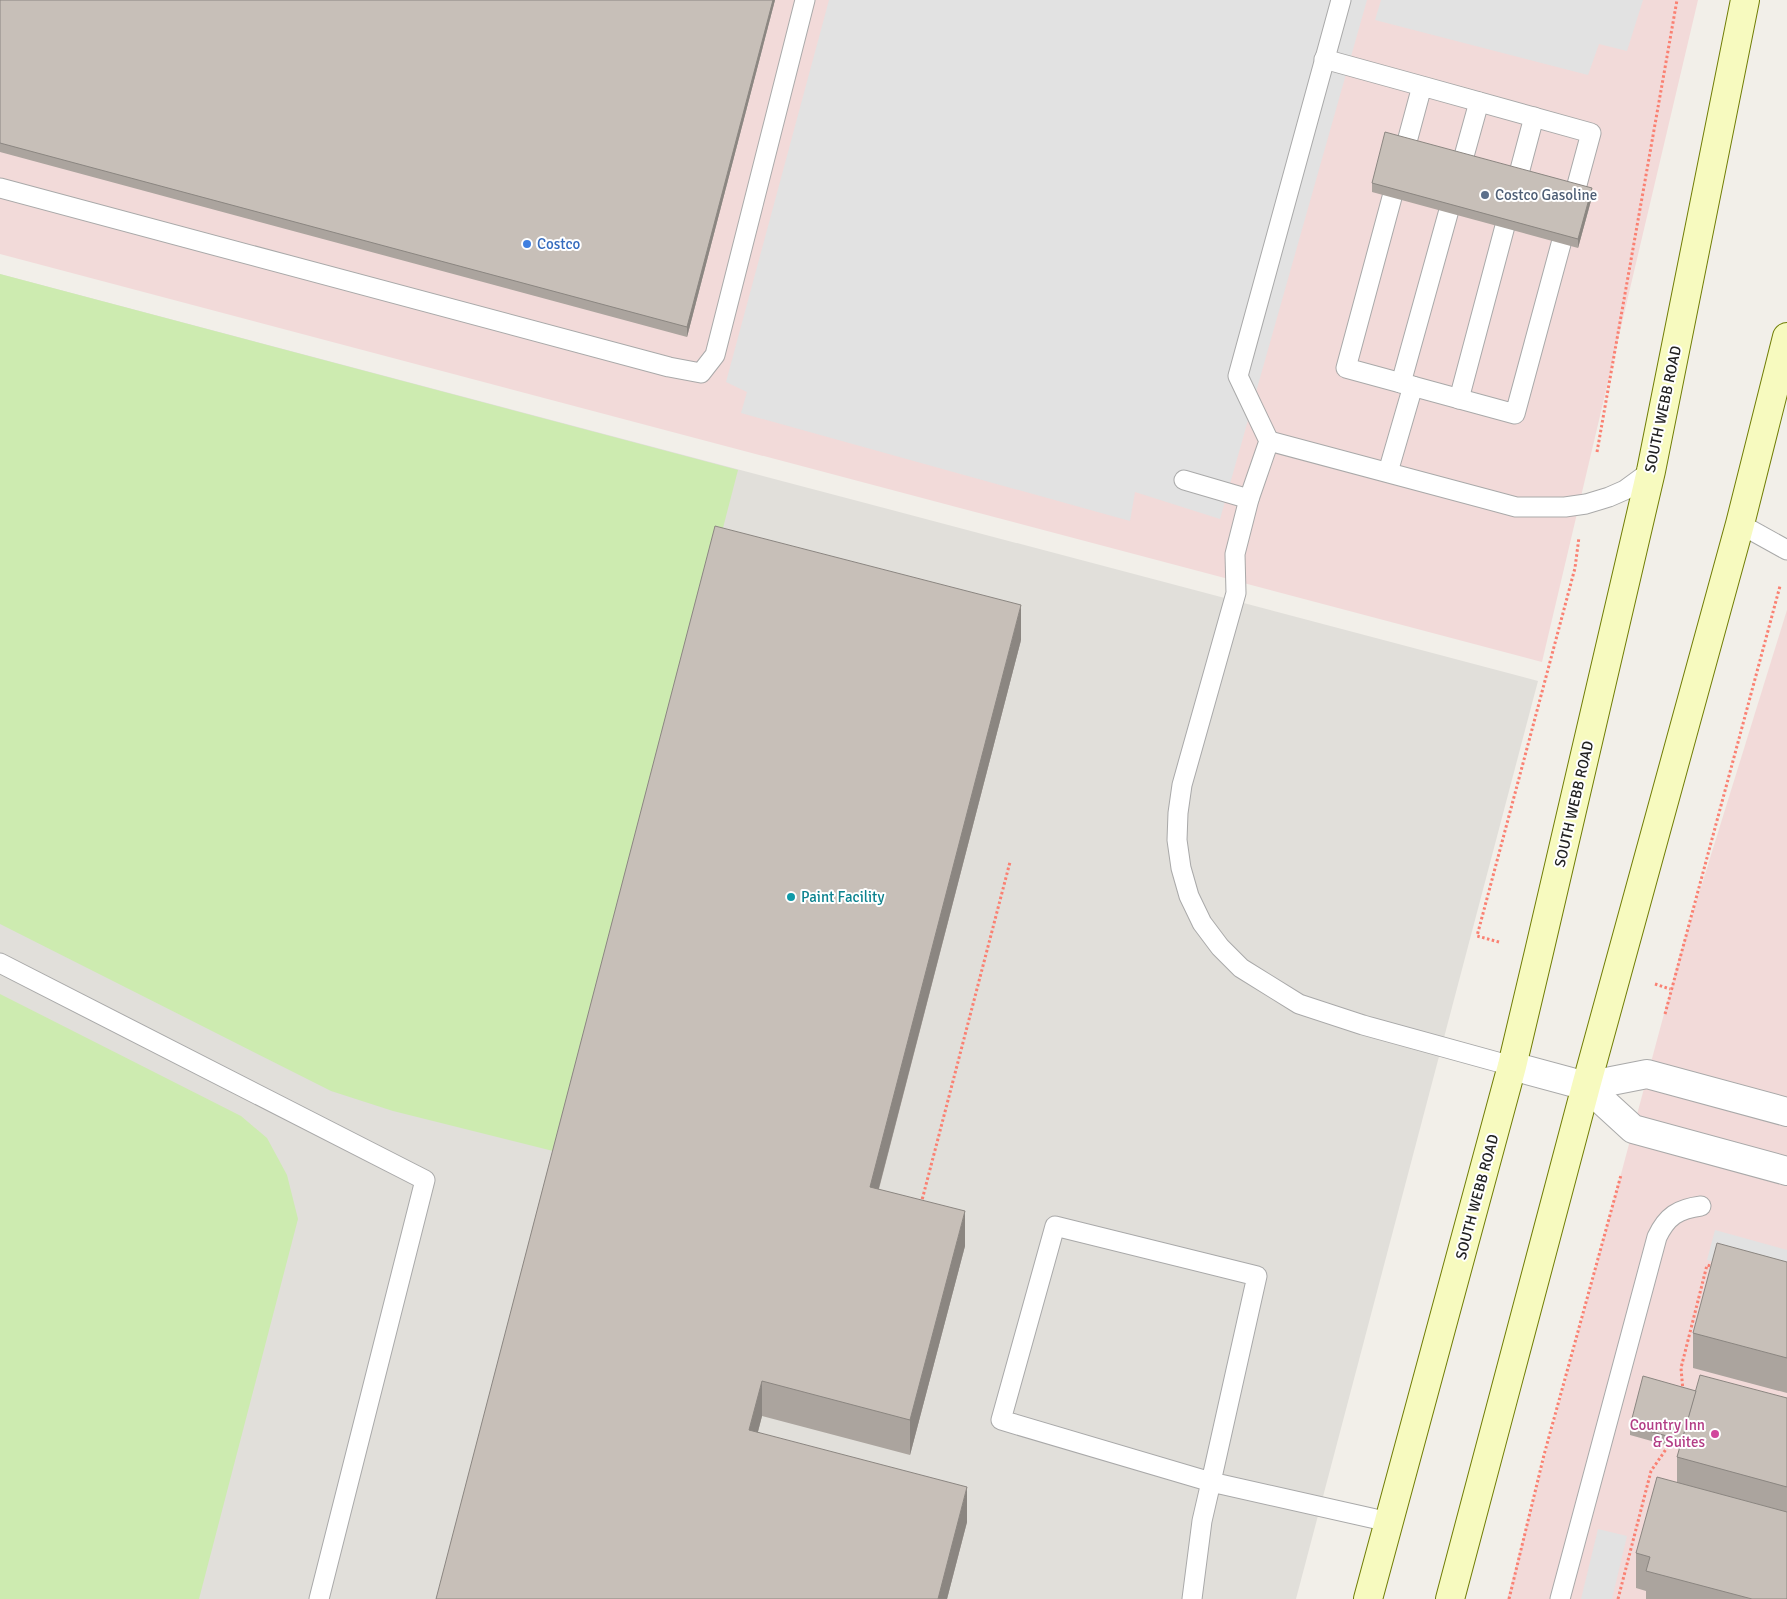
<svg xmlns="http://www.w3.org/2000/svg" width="1787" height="1599" font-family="Signika,sans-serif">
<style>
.commercial{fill:#f2dad9}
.airport{fill:#e1dfda}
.grass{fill:#cdebb0}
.parking{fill:#e2e2e2}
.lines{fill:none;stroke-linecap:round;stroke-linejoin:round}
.lane-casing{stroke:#a9a9a9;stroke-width:21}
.street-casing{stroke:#a9a9a9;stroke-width:30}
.secondary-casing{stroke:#707d05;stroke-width:30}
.path{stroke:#fa8072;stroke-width:3;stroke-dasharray:2.5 2.5;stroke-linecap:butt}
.lane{stroke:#fff;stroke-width:19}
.street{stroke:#fff;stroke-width:28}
.secondary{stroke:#f7fabf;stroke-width:28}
.wall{fill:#aba49e}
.shaded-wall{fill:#8b8681}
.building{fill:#c7bfb8;stroke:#8b8681}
.service-dot{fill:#5c6f8a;stroke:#fff;stroke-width:2}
.shop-dot{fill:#3f7fe0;stroke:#fff;stroke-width:2}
.culture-dot{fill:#0f9aa8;stroke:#fff;stroke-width:2}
.hotel-dot{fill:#d1479c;stroke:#fff;stroke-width:2}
.labels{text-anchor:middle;stroke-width:4;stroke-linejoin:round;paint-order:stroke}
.service-label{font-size:15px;fill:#4e5e75;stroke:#fff;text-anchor:start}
.shop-label{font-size:15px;fill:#366cbe;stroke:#fff;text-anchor:start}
.street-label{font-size:15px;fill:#222;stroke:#fff}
.culture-label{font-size:15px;fill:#0d838f;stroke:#fff;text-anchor:start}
.hotel-label{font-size:15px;fill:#b23c85;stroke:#fff;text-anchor:end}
</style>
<rect width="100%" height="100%" fill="#f2efe9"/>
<g class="commercial">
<path d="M 0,0 L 1698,0 L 1542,662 L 0,254 Z"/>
<path d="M 1787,610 L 1787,1599 L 1507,1599 L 1679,958 Z"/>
</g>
<path class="airport" d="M 0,274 L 1538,681 L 1296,1599 L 0,1599 Z"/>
<g class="grass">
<path d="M 0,274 L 738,470 L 561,1153 L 393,1111 L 331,1091 L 0,924 Z"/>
<path d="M 0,994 L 241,1116 L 267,1138 L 287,1175 L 298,1219 L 199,1599 L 0,1599 Z"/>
</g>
<g class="parking">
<path d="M 829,0 L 1367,0 L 1220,519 L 1135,492 L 1130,521 L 741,413 L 747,392 L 726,382 Z"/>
<path d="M 1381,0 L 1643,0 L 1627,51 L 1599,44 L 1588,75 L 1375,20 Z"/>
<path d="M 1715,1230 L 1787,1250 L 1787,1281 L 1707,1260 Z"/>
<path d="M 1598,1529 L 1627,1536 L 1612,1599 L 1581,1599 Z"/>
</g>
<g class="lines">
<g class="lane-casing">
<g id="lane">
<path d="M 1341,0 L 1238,376 L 1269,441 L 1249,499 L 1235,554 L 1236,593 L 1182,785 L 1178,813 L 1177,840 L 1181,868 L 1189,896 L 1202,923 L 1220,947 L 1241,968 L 1299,1004 L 1363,1025 L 1512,1066"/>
<path d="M 1324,59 L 1422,86 L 1346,368 L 1515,414 L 1591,133 L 1422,86"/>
<path d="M 0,188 L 669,367 L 701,373 L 715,355 L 805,0"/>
<path d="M 1401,383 L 1479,102"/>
<path d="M 1459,399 L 1534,117"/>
<path d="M 1269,441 L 1516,507 L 1565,507 L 1586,504 L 1609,497 L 1625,490 L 1651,471"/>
<path d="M 1388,472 L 1413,386"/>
<path d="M 1184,480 L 1249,499"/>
<path d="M 1740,524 L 1787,550"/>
<path d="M 0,963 L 425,1180 L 319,1599"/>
<path d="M 1192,1599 L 1202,1521 L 1211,1482 L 1001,1420 L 1055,1226 L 1257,1276 L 1211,1482 L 1389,1522"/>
<path d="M 1560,1599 L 1657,1237 C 1667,1216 1678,1209 1701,1206"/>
</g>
</g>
<g class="street-casing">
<g id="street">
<path d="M 1512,1066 L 1586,1086 L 1647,1074 L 1787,1112"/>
<path d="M 1586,1086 L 1633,1129 L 1787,1171"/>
</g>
</g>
<g class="secondary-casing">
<g id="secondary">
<path d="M 1368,1599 L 1512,1066 L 1539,952 L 1651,471 L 1745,0"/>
<path d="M 1450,1599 L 1586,1086 L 1740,524 L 1787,337"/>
</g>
</g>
<g class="path">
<path d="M 1597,452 L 1677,0"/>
<path d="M 1499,942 L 1477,936 L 1575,568 L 1579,537"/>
<path d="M 1655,984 L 1670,989"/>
<path d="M 1665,1014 L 1780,586"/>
<path d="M 921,1204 L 1010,862"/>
<path d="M 1683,1391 L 1681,1368 L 1707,1265 L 1714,1267"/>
<path d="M 1509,1599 L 1544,1455 L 1621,1175"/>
<path d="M 1618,1599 L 1651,1471 L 1671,1442"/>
</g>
<use href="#lane" class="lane"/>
<use href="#street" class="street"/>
<use href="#secondary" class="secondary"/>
</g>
<g class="wall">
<path d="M 0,0 L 775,0 L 687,337 L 0,152 Z"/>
<path d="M 1372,183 L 1592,197 L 1578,248 L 1372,192 Z"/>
<path d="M 1021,640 L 879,1189 L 965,1246 L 910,1455 L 762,1416 L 758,1432 L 967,1522 L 947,1599 L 436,1599 Z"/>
<path d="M 1787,1262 L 1787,1393 L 1693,1368 L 1693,1333 Z"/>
<path d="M 1696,1391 L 1787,1398 L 1787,1599 L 1646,1599 L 1646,1591 L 1636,1588 L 1636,1553 L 1677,1482 L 1677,1457 L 1680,1449 L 1630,1435 L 1630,1426 Z"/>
</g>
<g class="shaded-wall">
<path d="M 773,0 L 775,0 L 687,337 L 687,327 Z"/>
<path d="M 1592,188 L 1592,197 L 1578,248 L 1578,239 Z"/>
<path d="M 1021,605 L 1021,640 L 870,1222 L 870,1187 Z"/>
<path d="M 965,1211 L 965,1246 L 910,1455 L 910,1420 Z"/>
<path d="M 762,1381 L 762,1416 L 749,1465 L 749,1430 Z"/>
<path d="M 967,1487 L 967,1522 L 947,1599 L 938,1599 Z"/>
</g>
<g class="building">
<path d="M 0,0 L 773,0 L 687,327 L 0,143 Z"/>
<path d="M 1385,132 L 1592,188 L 1578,239 L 1372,183 Z"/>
<path d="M 715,526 L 1021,605 L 870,1187 L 965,1211 L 910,1420 L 762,1381 L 749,1430 L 967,1487 L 938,1599 L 436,1599 Z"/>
<path d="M 1717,1243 L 1787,1262 L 1787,1358 L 1693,1333 Z"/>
<path d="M 1700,1375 L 1787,1398 L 1787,1487 L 1677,1457 Z"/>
<path d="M 1643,1376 L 1696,1391 L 1682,1440 L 1630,1426 Z"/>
<path d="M 1657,1477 L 1787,1512 L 1787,1599 L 1752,1599 L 1646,1571 L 1650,1557 L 1636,1553 Z"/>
</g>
<circle class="service-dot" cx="1485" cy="195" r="5"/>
<circle class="shop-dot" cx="527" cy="244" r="5"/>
<circle class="culture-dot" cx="791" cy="897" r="5"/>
<circle class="hotel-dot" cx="1715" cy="1434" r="5"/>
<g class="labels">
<g class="service-label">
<text x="1495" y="200">Costco Gasoline</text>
</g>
<g class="shop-label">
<text x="537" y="249">Costco</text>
</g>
<g class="street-label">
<text transform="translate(1663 409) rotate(-78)" y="5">SOUTH WEBB ROAD</text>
<text transform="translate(1574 804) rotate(-77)" y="5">SOUTH WEBB ROAD</text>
<text transform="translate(1477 1197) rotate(-75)" y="5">SOUTH WEBB ROAD</text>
</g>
<g class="culture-label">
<text x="801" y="902">Paint Facility</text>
</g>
<g class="hotel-label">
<text x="1705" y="1430">Country Inn<tspan x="1705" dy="17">&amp; Suites</tspan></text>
</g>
</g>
</svg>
